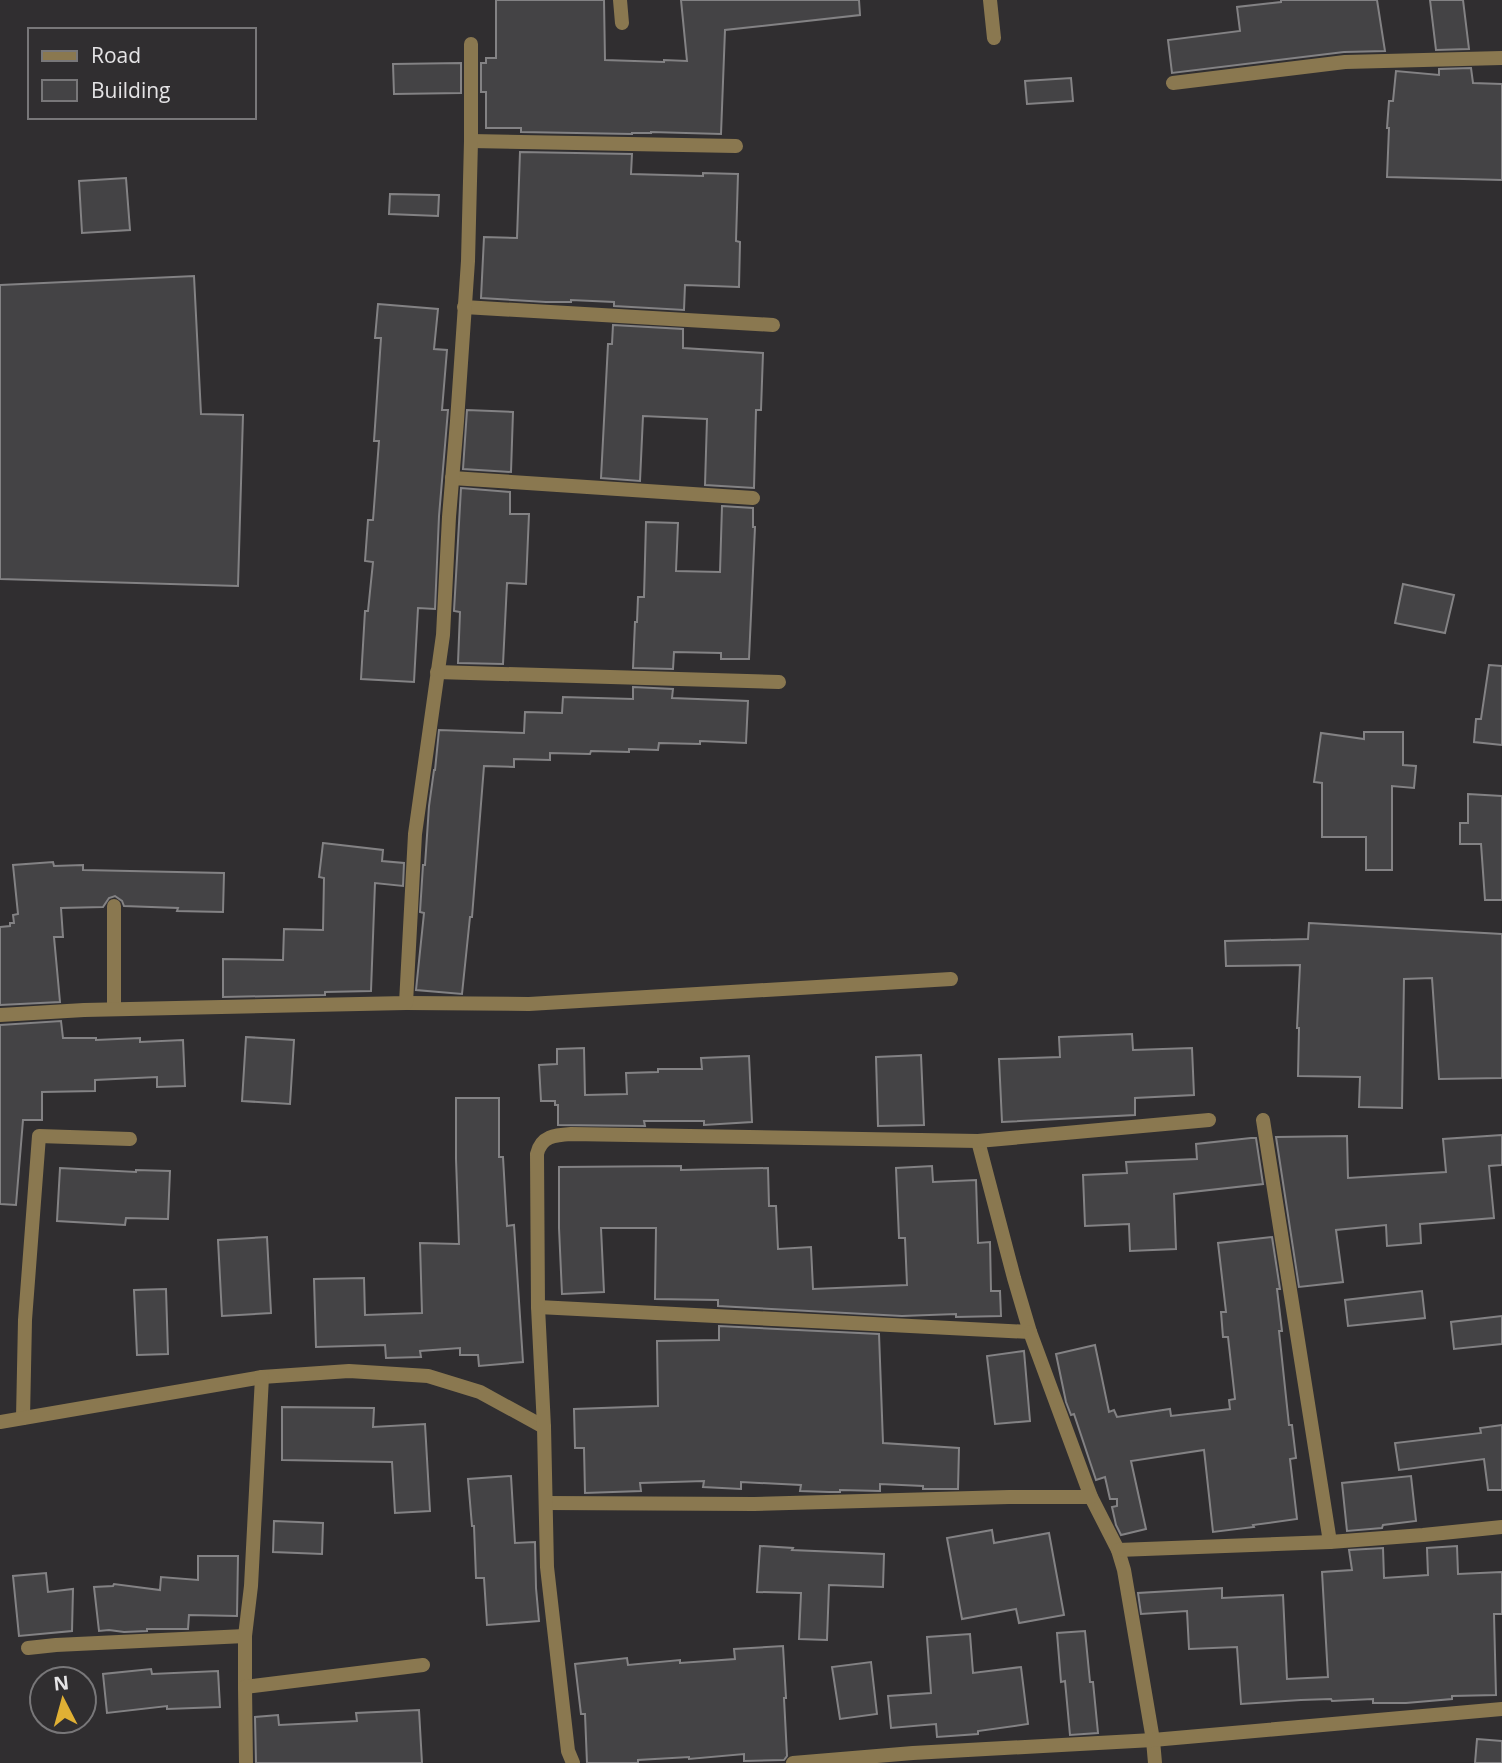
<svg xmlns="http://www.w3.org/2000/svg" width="1502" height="1763" font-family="'Open Sans',sans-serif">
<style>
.building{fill:#444345;stroke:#838284;stroke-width:2}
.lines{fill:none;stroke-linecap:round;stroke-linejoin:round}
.street{stroke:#8a7850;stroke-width:14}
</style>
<rect width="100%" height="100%" fill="#302e30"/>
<g class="building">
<path d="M 496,0 L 604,0 L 605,60 L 664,62 L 664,60 L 687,61 L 681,0 L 859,0 L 860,15 L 725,30 L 721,134 L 651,132 L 651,133 L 632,133 L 632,134 L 521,132 L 521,128 L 486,128 L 486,92 L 481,92 L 481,63 L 486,63 L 486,58 L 496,58 Z"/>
<path d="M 1281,0 L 1377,0 L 1385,51 L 1344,52 L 1172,73 L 1168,40 L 1240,31 L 1237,7 L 1281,2 Z"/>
<path d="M 1430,0 L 1463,0 L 1469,49 L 1436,50 Z"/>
<path d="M 461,63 L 461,93 L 394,94 L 393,64 Z"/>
<path d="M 1471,68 L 1473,83 L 1502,84 L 1502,180 L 1387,177 L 1389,128 L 1387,128 L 1389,101 L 1393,101 L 1396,71 L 1439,75 L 1439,69 Z"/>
<path d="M 1071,78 L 1073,101 L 1027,104 L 1025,81 Z"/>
<path d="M 520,152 L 632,154 L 631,174 L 703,176 L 703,173 L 738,174 L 736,241 L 740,242 L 739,287 L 685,285 L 684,310 L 614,306 L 614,302 L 571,300 L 571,302 L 546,302 L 481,298 L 484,237 L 517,238 Z"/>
<path d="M 126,178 L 130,230 L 82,233 L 79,181 Z"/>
<path d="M 390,194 L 439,195 L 438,216 L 389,214 Z"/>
<path d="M 194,276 L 201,414 L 243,415 L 238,586 L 0,579 L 0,285 Z"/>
<path d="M 378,304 L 438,309 L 434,349 L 447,350 L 442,410 L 448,410 L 439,516 L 435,609 L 418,608 L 414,682 L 361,679 L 365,611 L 368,611 L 373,562 L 365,561 L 368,520 L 373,520 L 379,441 L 374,441 L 381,338 L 375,338 Z"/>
<path d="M 613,325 L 683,329 L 683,348 L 763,353 L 761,410 L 756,410 L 754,488 L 705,485 L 707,419 L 643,416 L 640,481 L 601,478 L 608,344 L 612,344 Z"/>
<path d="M 467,410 L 513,412 L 511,472 L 463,469 Z"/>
<path d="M 461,488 L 510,492 L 510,514 L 529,514 L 526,584 L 507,583 L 503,664 L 458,663 L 460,612 L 454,611 Z"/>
<path d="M 722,506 L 753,508 L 753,527 L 755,527 L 749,659 L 721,659 L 721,653 L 674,652 L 673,669 L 633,668 L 635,622 L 637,622 L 638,597 L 644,597 L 646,522 L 678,523 L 676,571 L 720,572 Z"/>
<path d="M 1403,584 L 1454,595 L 1445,633 L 1395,623 Z"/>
<path d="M 1489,665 L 1502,666 L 1502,745 L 1474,742 L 1476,719 L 1481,719 Z"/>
<path d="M 633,687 L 673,689 L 672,698 L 748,701 L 746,743 L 700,741 L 700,744 L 659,743 L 658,750 L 629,749 L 629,752 L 591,751 L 590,754 L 550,753 L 550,760 L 514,759 L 514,767 L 484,766 L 472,917 L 470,917 L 462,994 L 416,990 L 424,913 L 420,912 L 423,865 L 425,865 L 429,806 L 434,770 L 435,770 L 439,730 L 524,733 L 525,712 L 562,713 L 563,697 L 633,699 Z"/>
<path d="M 1364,732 L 1403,732 L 1403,765 L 1416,766 L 1414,788 L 1392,786 L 1392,870 L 1366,870 L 1366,837 L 1322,837 L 1322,783 L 1314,782 L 1321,733 L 1364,739 Z"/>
<path d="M 1468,794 L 1502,796 L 1502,900 L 1485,900 L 1481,844 L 1460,844 L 1460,823 L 1468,823 Z"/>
<path d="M 323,843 L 383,850 L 382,861 L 404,863 L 403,886 L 375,883 L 371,991 L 325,992 L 325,995 L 223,997 L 223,959 L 283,960 L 284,929 L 323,930 L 324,878 L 319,877 Z"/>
<path d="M 53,862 L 54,866 L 83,865 L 83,870 L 224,873 L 223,912 L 177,911 L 178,908 L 124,906 L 122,901 L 115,896 L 109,898 L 103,907 L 61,908 L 63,937 L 54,937 L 60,1002 L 0,1005 L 0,927 L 10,926 L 10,923 L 14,923 L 13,915 L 18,914 L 13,865 Z"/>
<path d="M 1309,923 L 1502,934 L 1502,1078 L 1439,1079 L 1432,978 L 1404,979 L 1402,1108 L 1359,1107 L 1360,1077 L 1298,1076 L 1299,1028 L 1297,1028 L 1300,965 L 1226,966 L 1225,941 L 1308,939 Z"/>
<path d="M 61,1021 L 63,1038 L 96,1038 L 96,1040 L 140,1038 L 140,1042 L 183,1040 L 185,1086 L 157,1087 L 157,1077 L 95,1080 L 95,1091 L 42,1092 L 42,1120 L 23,1120 L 16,1205 L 0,1204 L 0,1025 Z"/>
<path d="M 1132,1034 L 1133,1050 L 1192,1048 L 1194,1095 L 1135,1098 L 1135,1115 L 1002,1122 L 999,1059 L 1060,1057 L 1059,1037 Z"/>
<path d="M 246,1037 L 294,1040 L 290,1104 L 242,1101 Z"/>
<path d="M 584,1048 L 585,1095 L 627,1094 L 626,1073 L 658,1072 L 658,1069 L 702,1069 L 701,1058 L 749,1056 L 752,1122 L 704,1125 L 704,1121 L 644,1121 L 645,1126 L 558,1125 L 558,1105 L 555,1105 L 555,1101 L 541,1101 L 539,1065 L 557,1064 L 557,1049 Z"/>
<path d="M 921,1055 L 924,1125 L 878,1126 L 876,1057 Z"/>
<path d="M 456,1098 L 499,1098 L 499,1157 L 503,1157 L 507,1226 L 514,1225 L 523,1362 L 479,1366 L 478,1355 L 460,1355 L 460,1348 L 420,1351 L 421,1357 L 386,1358 L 385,1345 L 316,1347 L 314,1279 L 364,1278 L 365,1315 L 422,1313 L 420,1243 L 459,1244 L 456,1159 Z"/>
<path d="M 1502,1135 L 1502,1165 L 1489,1166 L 1494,1218 L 1420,1224 L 1421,1243 L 1387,1246 L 1386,1225 L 1336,1230 L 1343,1282 L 1299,1287 L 1276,1137 L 1347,1136 L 1348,1178 L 1446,1172 L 1443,1139 Z"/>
<path d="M 1251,1138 L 1256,1138 L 1263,1184 L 1174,1194 L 1176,1249 L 1130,1251 L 1129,1224 L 1085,1226 L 1083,1175 L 1127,1173 L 1126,1162 L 1197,1159 L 1196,1144 Z"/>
<path d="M 681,1166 L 681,1170 L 768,1168 L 769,1206 L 776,1206 L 778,1249 L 811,1247 L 813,1289 L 907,1285 L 905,1238 L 899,1238 L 896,1168 L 932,1166 L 933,1182 L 976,1180 L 978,1243 L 990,1242 L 991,1291 L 1000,1291 L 1001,1316 L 956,1317 L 956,1314 L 902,1316 L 718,1306 L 718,1300 L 655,1299 L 656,1228 L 601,1228 L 604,1292 L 562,1294 L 559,1228 L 559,1167 Z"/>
<path d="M 60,1168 L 136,1172 L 136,1170 L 170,1171 L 168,1219 L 126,1218 L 125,1225 L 57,1221 Z"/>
<path d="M 267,1237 L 271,1313 L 222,1316 L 218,1240 Z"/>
<path d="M 1272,1237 L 1280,1289 L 1277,1289 L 1282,1331 L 1279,1331 L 1289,1425 L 1292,1425 L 1296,1458 L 1290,1459 L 1297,1519 L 1253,1525 L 1254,1527 L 1213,1532 L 1204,1450 L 1131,1461 L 1146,1529 L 1121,1535 L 1116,1525 L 1112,1507 L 1117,1506 L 1117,1499 L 1110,1499 L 1105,1477 L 1096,1480 L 1074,1414 L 1071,1415 L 1066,1402 L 1056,1354 L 1095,1345 L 1109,1412 L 1114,1410 L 1117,1417 L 1170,1409 L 1171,1416 L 1230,1409 L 1229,1400 L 1235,1399 L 1228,1337 L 1223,1337 L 1221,1312 L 1226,1312 L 1218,1243 Z"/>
<path d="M 166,1289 L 168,1354 L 137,1355 L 134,1290 Z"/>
<path d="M 1422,1291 L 1425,1318 L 1348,1326 L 1345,1300 Z"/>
<path d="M 1502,1316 L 1502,1344 L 1454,1349 L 1451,1322 Z"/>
<path d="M 719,1326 L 879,1334 L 883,1443 L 959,1448 L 958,1489 L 923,1489 L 923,1486 L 880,1484 L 880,1491 L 840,1490 L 840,1492 L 829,1492 L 800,1491 L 801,1485 L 741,1482 L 741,1489 L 703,1487 L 704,1481 L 640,1483 L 641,1491 L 585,1493 L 584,1448 L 575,1448 L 574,1409 L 658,1406 L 657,1341 L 719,1340 Z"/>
<path d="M 1024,1351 L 1030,1421 L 995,1424 L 987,1356 Z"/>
<path d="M 282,1407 L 374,1408 L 373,1427 L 425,1424 L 430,1511 L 395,1513 L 392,1462 L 282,1460 Z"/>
<path d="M 1502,1425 L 1502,1490 L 1488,1490 L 1484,1459 L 1399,1470 L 1395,1443 L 1481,1433 L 1480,1428 Z"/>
<path d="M 511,1476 L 515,1543 L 535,1542 L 536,1588 L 539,1621 L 487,1625 L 484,1578 L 476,1578 L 474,1526 L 472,1526 L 468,1479 Z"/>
<path d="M 1411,1476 L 1416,1521 L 1383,1525 L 1382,1528 L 1347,1531 L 1342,1483 Z"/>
<path d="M 274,1521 L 323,1523 L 322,1554 L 273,1552 Z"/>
<path d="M 992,1530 L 994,1543 L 1049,1533 L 1064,1615 L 1019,1623 L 1016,1609 L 962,1619 L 947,1538 Z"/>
<path d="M 760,1546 L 793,1548 L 792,1550 L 884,1554 L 883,1587 L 829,1585 L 827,1640 L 799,1639 L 801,1593 L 757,1592 Z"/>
<path d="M 1457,1546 L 1458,1574 L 1502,1572 L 1502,1614 L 1494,1614 L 1496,1695 L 1452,1696 L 1452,1699 L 1406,1703 L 1373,1703 L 1373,1699 L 1332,1701 L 1331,1699 L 1301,1700 L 1241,1704 L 1237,1647 L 1189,1649 L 1187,1611 L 1141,1614 L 1138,1593 L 1222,1588 L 1222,1598 L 1283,1595 L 1287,1679 L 1328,1677 L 1322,1572 L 1352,1570 L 1349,1550 L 1383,1548 L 1384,1578 L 1428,1575 L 1427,1548 Z"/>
<path d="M 198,1556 L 238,1556 L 237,1616 L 189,1615 L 188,1629 L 147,1629 L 147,1631 L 124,1632 L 109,1630 L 99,1631 L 94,1587 L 113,1586 L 114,1584 L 160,1590 L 161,1577 L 198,1580 Z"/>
<path d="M 46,1573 L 48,1592 L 73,1589 L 72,1631 L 19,1636 L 13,1576 Z"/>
<path d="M 1085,1631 L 1090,1682 L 1093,1682 L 1098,1733 L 1070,1735 L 1065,1681 L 1061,1682 L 1057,1633 Z"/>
<path d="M 970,1634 L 973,1673 L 1021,1667 L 1028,1724 L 978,1731 L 978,1734 L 937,1737 L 936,1724 L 891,1728 L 888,1696 L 931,1693 L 927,1637 Z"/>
<path d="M 783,1646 L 786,1698 L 784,1698 L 787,1756 L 784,1760 L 744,1761 L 744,1754 L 689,1759 L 689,1757 L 638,1760 L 638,1763 L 587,1763 L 585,1714 L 581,1714 L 575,1664 L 627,1658 L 628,1665 L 680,1660 L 680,1663 L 735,1659 L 734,1649 Z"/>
<path d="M 871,1662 L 877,1714 L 840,1719 L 832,1667 Z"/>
<path d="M 151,1669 L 152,1674 L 218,1671 L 220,1707 L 167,1709 L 167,1706 L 107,1713 L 103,1674 Z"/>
<path d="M 419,1710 L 422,1763 L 256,1763 L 255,1717 L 278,1715 L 279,1725 L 357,1721 L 356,1713 Z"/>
<path d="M 1477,1739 L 1502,1741 L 1502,1763 L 1475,1763 Z"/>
</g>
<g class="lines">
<g class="street">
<path d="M 620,0 L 622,23"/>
<path d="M 990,0 L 994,38"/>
<path d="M 1173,83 L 1345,62 L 1502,58"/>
<path d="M 471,141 L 736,146"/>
<path d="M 464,307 L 773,325"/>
<path d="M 452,478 L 753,498"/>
<path d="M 437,672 L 779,682"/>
<path d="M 406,1003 L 529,1004 L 951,979"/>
<path d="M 114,1009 L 114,906"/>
<path d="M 0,1015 L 84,1010 L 406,1003 L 415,834 L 443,635 L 449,517 L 457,421 L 468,261 L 471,141 L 471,44"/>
<path d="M 1263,1120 L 1330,1542"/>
<path d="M 538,1307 L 1030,1332 L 1014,1278 L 978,1141"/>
<path d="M 1030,1332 L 1091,1497 L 1118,1550 L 1124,1570 L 1153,1740 L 1155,1763"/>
<path d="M 23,1418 L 25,1320 L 39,1136 L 130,1139"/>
<path d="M 0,1422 L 262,1377 L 349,1371 L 428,1376 L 480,1392 L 544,1427"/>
<path d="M 546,1503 L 754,1504 L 1009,1497 L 1091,1497"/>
<path d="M 1118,1550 L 1330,1542 L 1423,1535 L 1502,1527"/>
<path d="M 28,1648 L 56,1645 L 245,1636"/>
<path d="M 245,1687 L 245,1636 L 251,1586 L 262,1377"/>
<path d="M 246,1763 L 245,1687 L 423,1665"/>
<path d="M 573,1763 L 568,1751 L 547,1567 L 544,1427 L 538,1307 L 537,1154 C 541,1136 555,1135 571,1134 L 978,1141 L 1209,1120"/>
<path d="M 793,1763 L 913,1753 L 1153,1740 L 1502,1709"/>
</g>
</g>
<rect x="28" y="28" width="228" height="91" fill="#302e30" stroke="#787779" stroke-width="2"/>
<rect x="42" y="51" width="35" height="10" fill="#8a7850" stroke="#787779" stroke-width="2"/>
<text x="91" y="63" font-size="21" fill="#e5e4e6">Road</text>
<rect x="42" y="80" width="35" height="21" fill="#444345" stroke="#787779" stroke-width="2"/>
<text x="91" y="98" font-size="21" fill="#e5e4e6">Building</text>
<g transform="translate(63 1700) rotate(354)"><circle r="33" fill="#302e30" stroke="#787779" stroke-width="2"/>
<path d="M0-5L12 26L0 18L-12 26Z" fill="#e0b034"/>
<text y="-10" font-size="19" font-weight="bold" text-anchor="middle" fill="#e5e4e6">N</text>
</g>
</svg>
